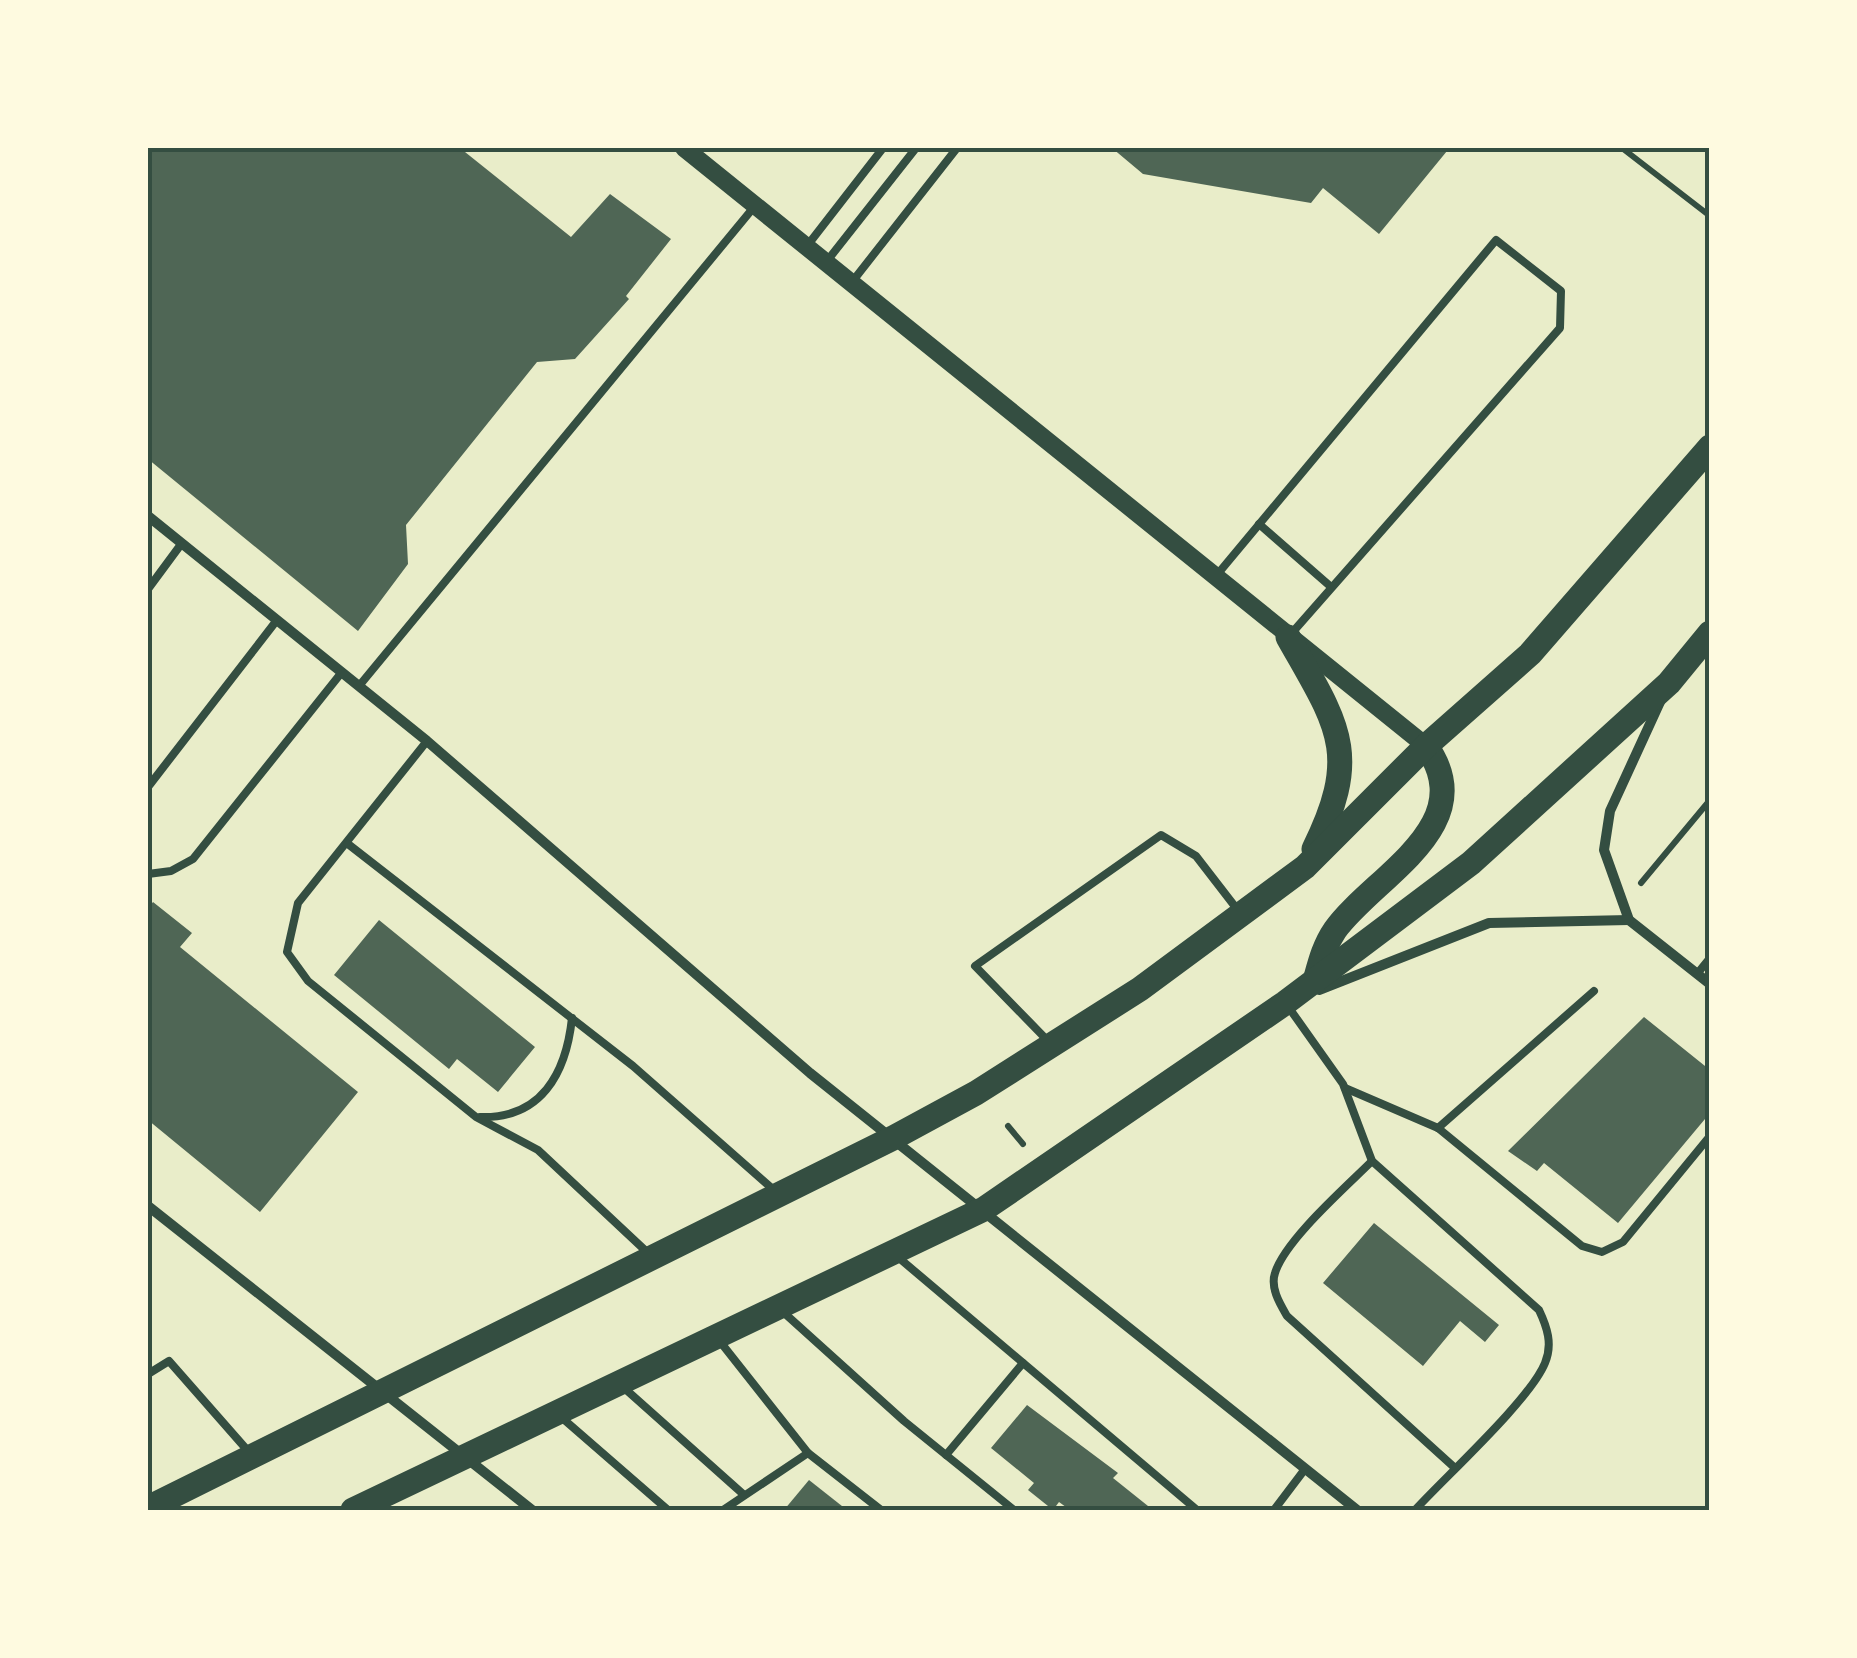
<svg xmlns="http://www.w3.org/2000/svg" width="1857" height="1658" font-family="Roboto,sans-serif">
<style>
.building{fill:#4f6655}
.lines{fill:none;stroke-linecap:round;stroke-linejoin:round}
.path{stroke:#344e41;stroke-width:6}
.service{stroke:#344e41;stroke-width:8}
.minor{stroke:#344e41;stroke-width:10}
.tertiary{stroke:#344e41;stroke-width:18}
.primary{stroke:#344e41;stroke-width:25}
.neatline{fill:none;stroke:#344e41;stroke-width:4}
</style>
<rect width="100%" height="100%" fill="#e9edc9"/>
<g class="building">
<path d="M 148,148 L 460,148 L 571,237 L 610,194 L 671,239 L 626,296 L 629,299 L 575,359 L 537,362 L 406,525 L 408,564 L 358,631 L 148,459 Z"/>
<path d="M 1112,148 L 1442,148 L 1447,151 L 1379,234 L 1323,188 L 1311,203 L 1143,174 Z"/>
<path d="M 153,902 L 192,933 L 180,947 L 358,1092 L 260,1212 L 148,1120 L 148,908 Z"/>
<path d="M 379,920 L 535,1047 L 498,1092 L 457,1059 L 449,1069 L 334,975 Z"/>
<path d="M 1644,1017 L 1710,1070 L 1710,1113 L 1618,1223 L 1544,1163 L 1537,1171 L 1508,1151 Z"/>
<path d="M 1374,1223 L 1499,1325 L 1485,1342 L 1460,1321 L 1423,1366 L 1323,1283 Z"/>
<path d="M 1027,1405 L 1118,1473 L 1113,1478 L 1153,1510 L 1070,1510 L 1059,1502 L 1053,1510 L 1028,1490 L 1034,1483 L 991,1448 Z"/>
<path d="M 809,1480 L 847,1510 L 784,1510 Z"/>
</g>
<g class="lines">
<g class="path">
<path d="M 1622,148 L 1710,216"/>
<path d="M 1641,883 L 1710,800"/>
<path d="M 1008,1126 L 1023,1144"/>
</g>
<g class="service">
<path d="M 807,246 L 883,148"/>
<path d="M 827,261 L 916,148"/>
<path d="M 852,282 L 957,148"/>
<path d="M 1259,524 L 1330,586"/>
<path d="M 1216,576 L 1496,240 L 1561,291 L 1560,328 L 1291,634"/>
<path d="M 148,589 L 182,543"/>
<path d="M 359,686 L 754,207"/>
<path d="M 427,741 L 298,903 L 287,952 L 308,981 L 476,1117 L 538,1150 L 648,1253"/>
<path d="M 148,787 L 277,620"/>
<path d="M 348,844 L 633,1066 L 775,1191"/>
<path d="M 148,874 L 171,871 L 193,859 L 342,672"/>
<path d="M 1697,974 L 1710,958"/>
<path d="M 1287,1005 L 1343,1084 L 1372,1161 L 1539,1310 C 1547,1327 1553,1344 1545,1363 C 1530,1400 1445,1477 1415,1510"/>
<path d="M 1048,1041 L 975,966 L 1161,835 L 1196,856 L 1240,913"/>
<path d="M 1345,1088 L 1438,1128 L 1582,1246 L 1602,1252 L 1623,1242 L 1710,1136"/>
<path d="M 480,1117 C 541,1119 566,1074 572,1018"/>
<path d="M 1438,1128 L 1594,991"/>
<path d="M 1372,1161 C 1347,1186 1285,1240 1275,1273 C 1270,1288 1280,1304 1287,1316 L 1455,1468"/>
<path d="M 899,1258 L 1197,1510"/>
<path d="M 782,1311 L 904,1421 L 1014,1510"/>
<path d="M 718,1339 L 808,1453"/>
<path d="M 148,1374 L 169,1361 L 248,1451"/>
<path d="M 623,1387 L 743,1494"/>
<path d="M 561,1417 L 668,1510"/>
<path d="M 946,1455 L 1023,1363"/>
<path d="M 723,1510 L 808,1453 L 881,1510"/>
<path d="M 1274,1510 L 1305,1469"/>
</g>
<g class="minor">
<path d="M 148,516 L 427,741 L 810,1073 L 1357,1510"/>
<path d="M 1660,702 L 1610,811 L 1604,850 L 1629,920 L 1710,984"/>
<path d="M 1319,990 L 1489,923 L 1629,920"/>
<path d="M 148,1206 L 532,1510"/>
</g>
<path class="tertiary" d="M 684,148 L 1426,746"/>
<g class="primary">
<path d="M 1288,637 C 1337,724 1362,752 1314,849"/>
<path d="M 1315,981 C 1320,963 1324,946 1335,930 C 1374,876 1483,826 1426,746"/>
<path d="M 148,1508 L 893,1138 L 976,1093 L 1140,989 L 1305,867 L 1426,746 L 1530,654 L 1710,447"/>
<path d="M 353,1510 L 984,1209 L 1285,1003 L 1471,863 L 1669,683 L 1710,633"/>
</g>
</g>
<rect width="1857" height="1658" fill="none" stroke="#fefae0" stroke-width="300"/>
<rect x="150" y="150" width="1557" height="1358" class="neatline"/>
</svg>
